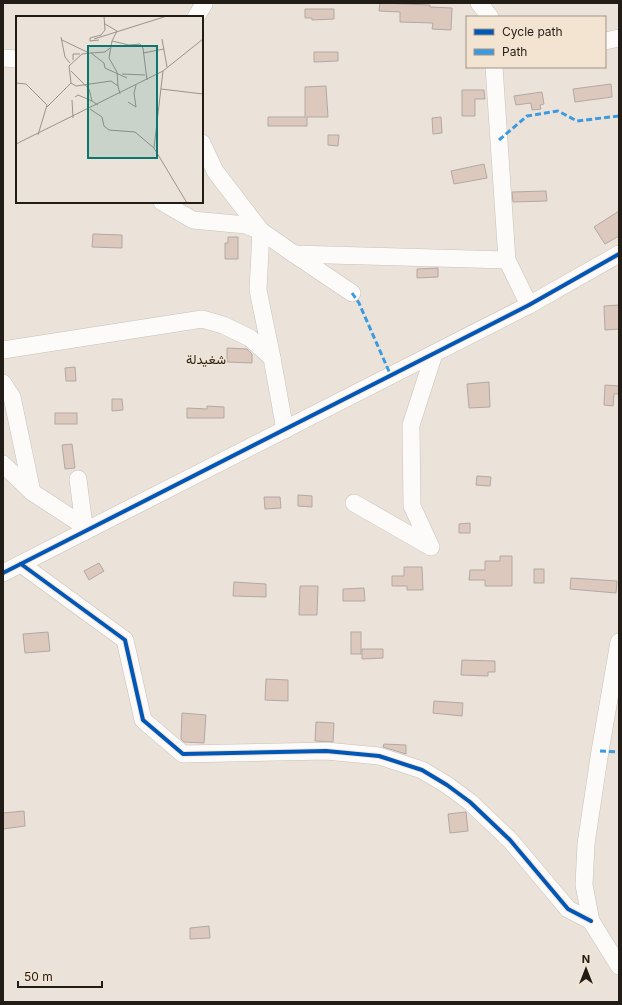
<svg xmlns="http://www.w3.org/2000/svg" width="622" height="1005" font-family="Inter,Vazirmatn,sans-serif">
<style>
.building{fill:#dcc8bd;stroke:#b1a9a4}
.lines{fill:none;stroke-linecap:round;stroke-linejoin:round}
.minor-casing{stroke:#c7c1b9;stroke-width:18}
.minor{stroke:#fcfbf9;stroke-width:17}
.quiet{stroke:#3c9bdf;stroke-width:3;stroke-dasharray:6 3;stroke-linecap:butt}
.cycleway-casing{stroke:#f3e4d2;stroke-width:6}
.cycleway{stroke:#0057b8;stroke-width:4}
.labels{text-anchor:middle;stroke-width:3;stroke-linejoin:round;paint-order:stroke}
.quarter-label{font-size:13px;fill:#221c16;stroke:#f3e4d2}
.inset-road{fill:none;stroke:#9b938c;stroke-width:1}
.view{fill:#0f766e;fill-opacity:0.15;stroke:#0f766e;stroke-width:2}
.inset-edge{fill:none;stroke:#221c16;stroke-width:2}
</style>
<rect width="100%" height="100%" fill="#ebe3da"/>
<g class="building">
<path d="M 380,3 L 430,5 L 430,7 L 452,8 L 451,30 L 432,29 L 433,23 L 400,22 L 400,12 L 379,11 Z"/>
<path d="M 305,9 L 334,9 L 334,19 L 312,20 L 312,18 L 305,18 Z"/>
<path d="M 314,52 L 338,52 L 338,61 L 314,62 Z"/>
<path d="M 611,84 L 612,97 L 575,102 L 573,89 Z"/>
<path d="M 326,86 L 328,117 L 307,117 L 307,126 L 268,126 L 268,117 L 305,117 L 305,87 Z"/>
<path d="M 462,90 L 484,90 L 485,99 L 475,99 L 475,116 L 462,116 Z"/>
<path d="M 542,92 L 544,104 L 540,105 L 541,109 L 532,110 L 531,103 L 516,105 L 514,96 Z"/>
<path d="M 441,117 L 442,133 L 433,134 L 432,118 Z"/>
<path d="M 328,135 L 339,135 L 338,146 L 328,145 Z"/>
<path d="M 484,164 L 487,178 L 454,184 L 451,171 Z"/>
<path d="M 546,191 L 547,201 L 513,202 L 512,192 Z"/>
<path d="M 619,211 L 619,236 L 605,244 L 594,227 Z"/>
<path d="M 93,234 L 122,235 L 122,248 L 92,247 Z"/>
<path d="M 228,237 L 238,237 L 238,259 L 225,259 L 225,243 L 228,243 Z"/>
<path d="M 438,268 L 438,277 L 417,278 L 417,269 Z"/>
<path d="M 619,305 L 619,329 L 605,330 L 604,306 Z"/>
<path d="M 227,348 L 247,349 L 252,354 L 252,363 L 227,362 Z"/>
<path d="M 75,367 L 76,381 L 66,381 L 65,368 Z"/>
<path d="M 489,382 L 490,407 L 469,408 L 467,384 Z"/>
<path d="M 605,385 L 619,386 L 619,394 L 614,394 L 613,406 L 604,405 Z"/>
<path d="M 112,399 L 122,399 L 123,410 L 112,411 Z"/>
<path d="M 207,406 L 224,407 L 224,418 L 187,418 L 187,408 L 207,409 Z"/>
<rect x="55" y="413" width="22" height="11"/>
<path d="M 72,444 L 75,468 L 65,469 L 62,445 Z"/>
<path d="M 477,476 L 491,477 L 490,486 L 476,485 Z"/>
<path d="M 298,495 L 312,496 L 312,507 L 298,506 Z"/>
<path d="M 264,497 L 280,497 L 281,508 L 265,509 Z"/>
<path d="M 470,523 L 470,533 L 459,533 L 459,524 Z"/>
<path d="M 500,556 L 512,556 L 512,586 L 485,586 L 485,580 L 469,580 L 470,570 L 485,570 L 485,561 L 500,561 Z"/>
<path d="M 99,563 L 104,571 L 89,580 L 84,571 Z"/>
<path d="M 404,567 L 422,567 L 423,590 L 407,590 L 407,586 L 392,586 L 392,576 L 404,576 Z"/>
<rect x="534" y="569" width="10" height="14"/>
<path d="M 571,578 L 617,581 L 616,593 L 570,589 Z"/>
<path d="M 234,582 L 266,584 L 266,597 L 233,596 Z"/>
<path d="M 300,586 L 318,586 L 317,615 L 299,615 Z"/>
<path d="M 364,588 L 365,601 L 343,601 L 343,589 Z"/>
<path d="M 48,632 L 50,651 L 25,653 L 23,634 Z"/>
<rect x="351" y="632" width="10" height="22"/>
<path d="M 362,649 L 383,649 L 383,658 L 362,659 Z"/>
<path d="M 462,660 L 495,661 L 495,672 L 488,672 L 488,676 L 461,675 Z"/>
<path d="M 266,679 L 288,680 L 288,701 L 265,700 Z"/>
<path d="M 434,701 L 463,703 L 462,716 L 433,713 Z"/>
<path d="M 182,713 L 206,715 L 204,743 L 184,742 L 181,739 Z"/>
<path d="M 316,722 L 334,723 L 333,742 L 315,741 Z"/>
<path d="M 384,744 L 406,745 L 406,754 L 383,747 Z"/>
<path d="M 24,811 L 25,826 L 3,829 L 3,813 Z"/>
<path d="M 466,812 L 468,831 L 450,833 L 448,814 Z"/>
<path d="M 209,926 L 210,938 L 190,939 L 190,928 Z"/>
</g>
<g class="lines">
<g class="minor-casing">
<g id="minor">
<path d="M 479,3 L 490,17"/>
<path d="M 196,17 L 204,4"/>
<path d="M 605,41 L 619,38"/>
<path d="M 3,58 L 17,59"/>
<path d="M 494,67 L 507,260 L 529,305"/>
<path d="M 202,143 L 215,171 L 261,231 L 258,290 L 272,358"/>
<path d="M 162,202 L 193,220 L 246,225 L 261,231 L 294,254 L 352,293"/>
<path d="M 294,254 L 507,260"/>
<path d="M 3,350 L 202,319 L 223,325 L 250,338 L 272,358 L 285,430"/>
<path d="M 3,383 L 12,397 L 32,492 L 84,526 L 84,532"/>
<path d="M 3,464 L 32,492"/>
<path d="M 78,479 L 84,526"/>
<path d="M 354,503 L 431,547 L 412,506 L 411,425 L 434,354"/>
<path d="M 21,564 L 125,640 L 143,720 L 183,754 L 326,751 L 379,756 L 422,770 L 447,785 L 470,802 L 510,840 L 568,909 L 591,921"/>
<path d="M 3,573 L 529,305 L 619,254"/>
<path d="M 619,642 L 600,751 L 586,844 L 584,885 L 591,921 L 619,966"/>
</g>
</g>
<use href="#minor" class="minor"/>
<g class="quiet">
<path d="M 499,140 L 527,116 L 558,111 L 577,121 L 619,116"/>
<path d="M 352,293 L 359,303 L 391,376"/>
<path d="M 600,751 L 619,752"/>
</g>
<g class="cycleway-casing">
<g id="cycleway">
<path d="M 21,564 L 125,640 L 143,720 L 183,754 L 326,751 L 379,756 L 422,770 L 447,785 L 470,802 L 510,840 L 568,909 L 591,921"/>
<path d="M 3,573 L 529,305 L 619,254"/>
</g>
</g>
<use href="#cycleway" class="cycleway"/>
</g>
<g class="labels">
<g class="quarter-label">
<text x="206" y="364">شغيدلة</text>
</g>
</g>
<g transform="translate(16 16)">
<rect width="187" height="187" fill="#ebe3da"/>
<path class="inset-road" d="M 89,8 L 101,15 L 96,25 L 93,42 L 101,56 L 102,70M 45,21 L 49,41 L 54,47M 78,23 L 151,0M 146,23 L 151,51M 46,24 L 71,36M 83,24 L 74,25 L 74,22 L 85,19 L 89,14 L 88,0M 96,25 L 113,29 L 124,28 L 127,32 L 131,64M 75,37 L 89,36 L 94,32M 127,37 L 148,33M 57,44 L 57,38 L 64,38M 55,55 L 73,73 L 76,85 L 82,89M 147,55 L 138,132 L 171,187M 106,58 L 129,59M 0,67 L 10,68 L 31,89 L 22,119M 55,67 L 60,70 L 95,65 L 102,70 L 104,78M 145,73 L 187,78M 59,81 L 62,79 L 76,85M 56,84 L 57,102M 112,86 L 120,91 L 118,77 L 120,69M 31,91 L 55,67 L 53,50 L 66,38 L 75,37 L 88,47 L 89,52 L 111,62M 74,93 L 86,101 L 88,110 L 93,114 L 119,116 L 138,132M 0,128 L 147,55 L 187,23"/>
<path class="view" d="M 72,30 L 141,30 L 141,142 L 72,142 Z"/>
<rect width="187" height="187" class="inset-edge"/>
</g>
<rect width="622" height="1005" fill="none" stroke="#221c16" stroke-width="8"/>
<rect x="466" y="16" width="140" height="52" fill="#f3e4d2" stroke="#9f9487"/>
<rect x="474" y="29" width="20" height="6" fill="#0057b8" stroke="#9f9487"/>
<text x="502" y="36" font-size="12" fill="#221c16">Cycle path</text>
<rect x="474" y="49" width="20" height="6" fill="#3c9bdf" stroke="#9f9487"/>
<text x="502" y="56" font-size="12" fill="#221c16">Path</text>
<g transform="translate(586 969)" stroke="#f3e4d2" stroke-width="3" paint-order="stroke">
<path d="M0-3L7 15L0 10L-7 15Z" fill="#221c16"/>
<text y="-6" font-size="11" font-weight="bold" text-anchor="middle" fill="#221c16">N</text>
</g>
<path d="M18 981v6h84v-6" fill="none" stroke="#221c16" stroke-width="2"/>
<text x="24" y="981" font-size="12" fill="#221c16" stroke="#f3e4d2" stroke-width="3" paint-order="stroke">50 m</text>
</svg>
